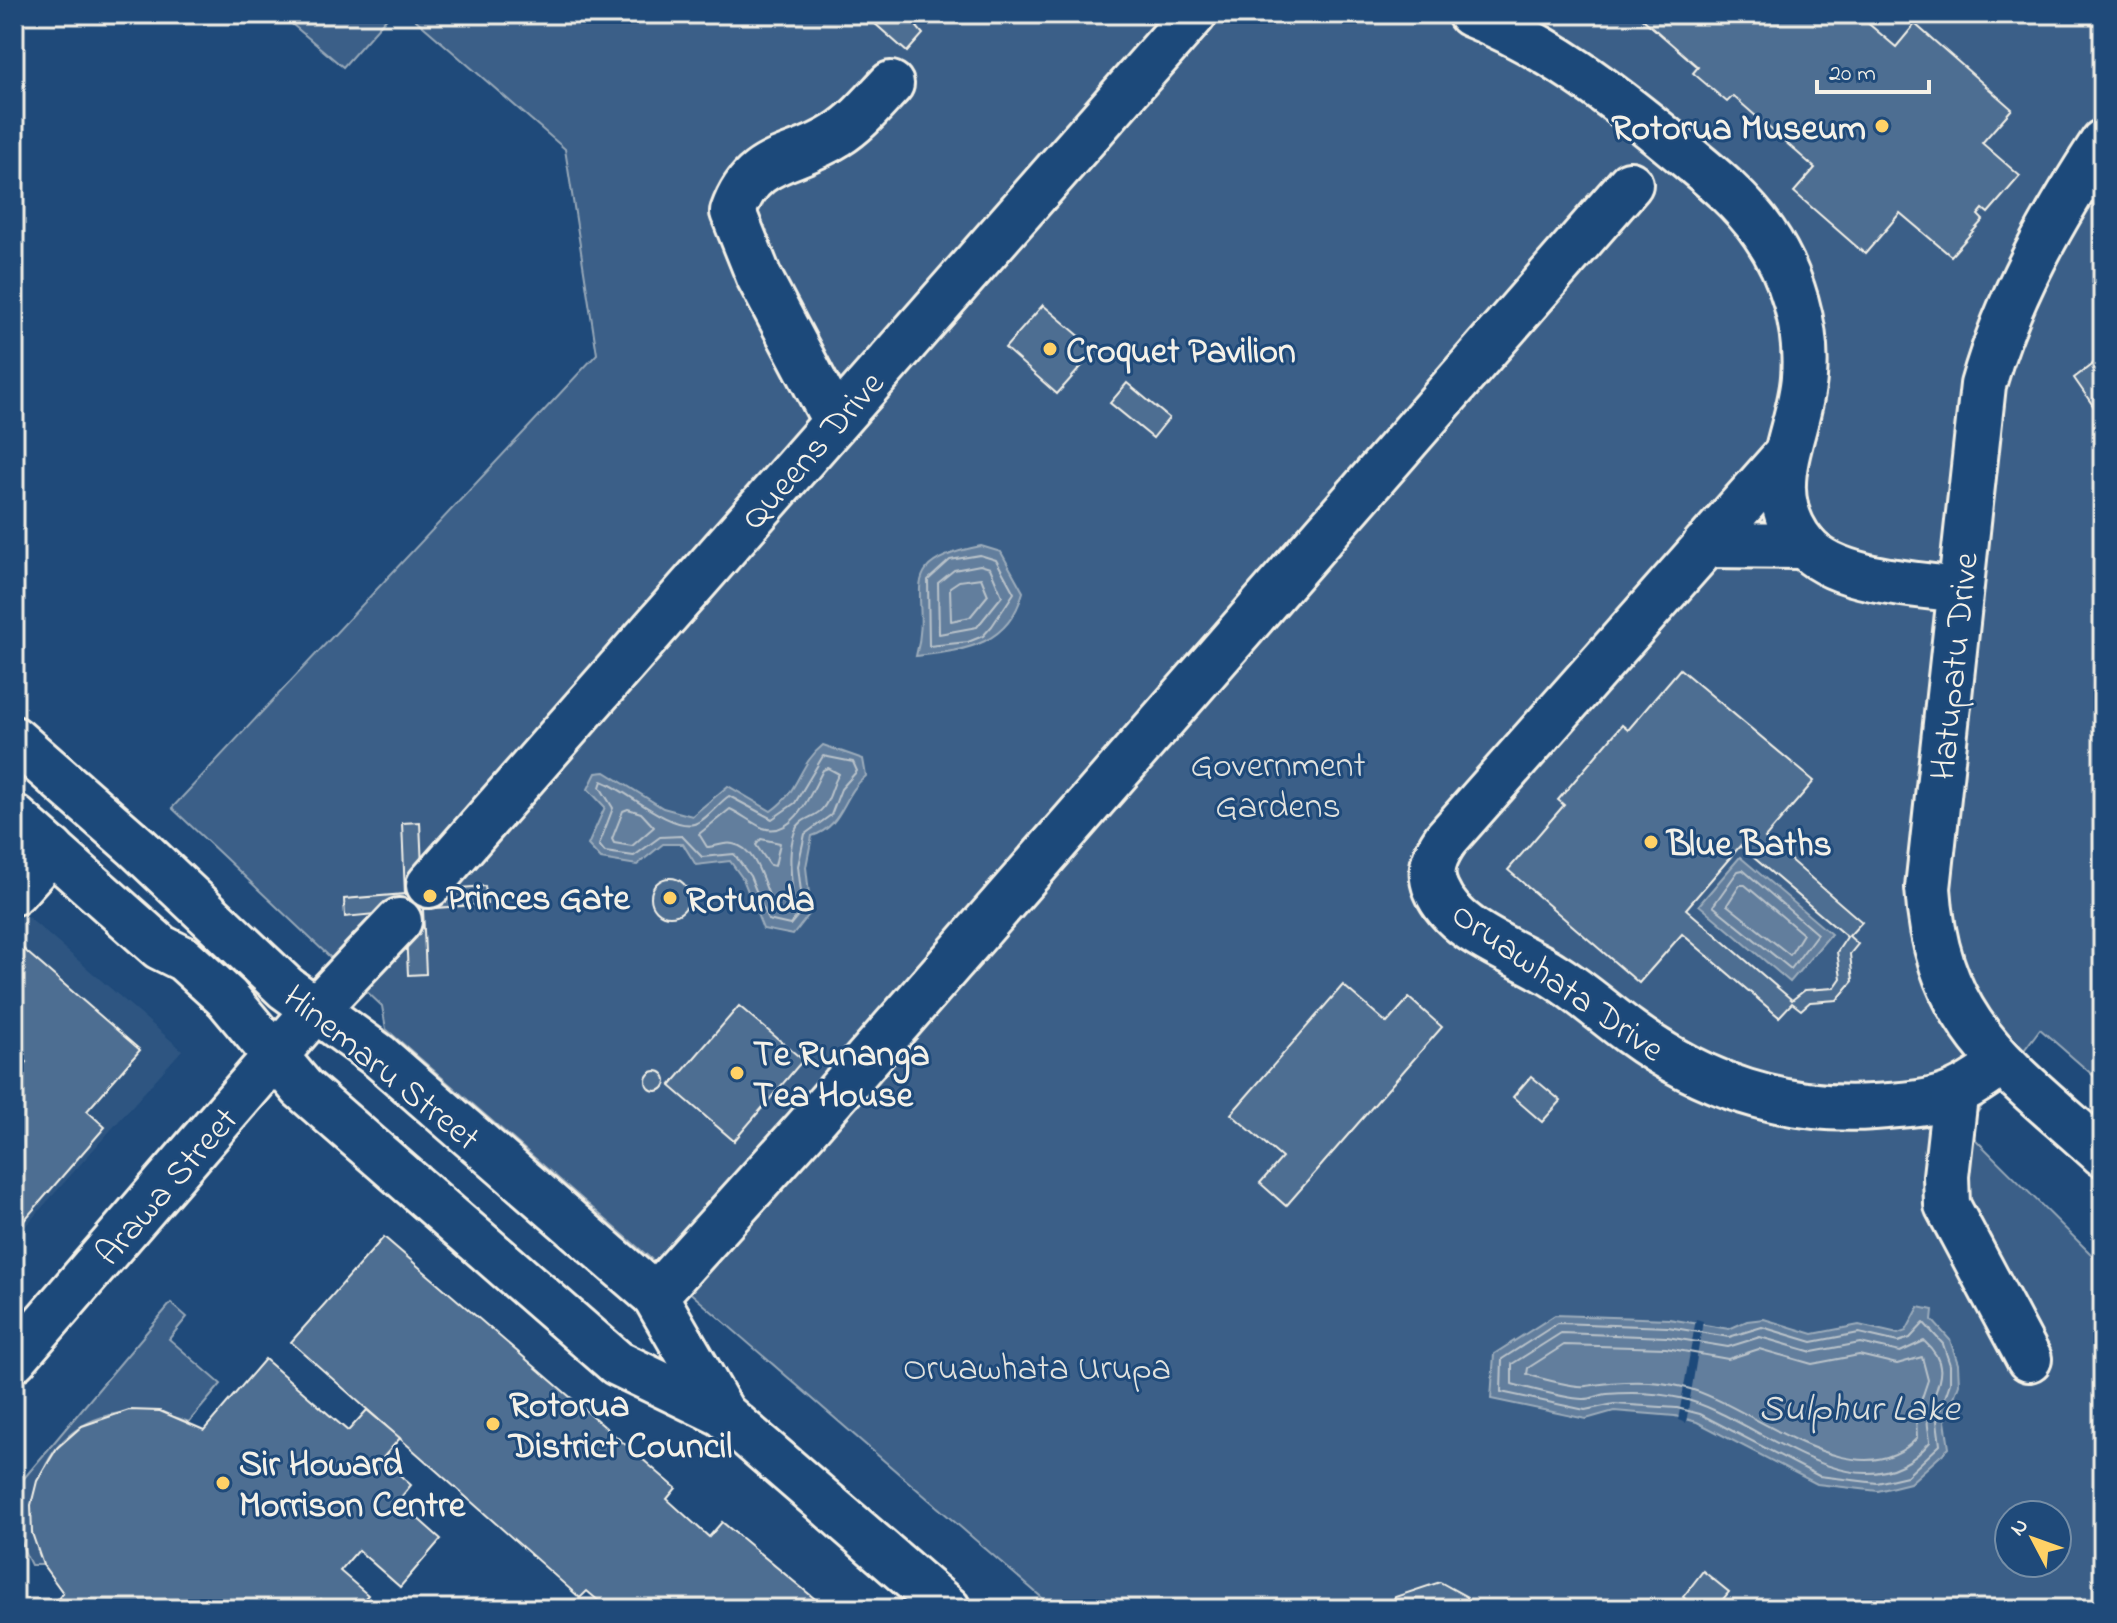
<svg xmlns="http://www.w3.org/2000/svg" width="2117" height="1623" font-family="'Indie Flower',sans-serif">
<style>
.built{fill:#2d5581}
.green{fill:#3a5f88;stroke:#97a8b8;stroke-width:2;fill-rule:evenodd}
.water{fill:#627e9d;stroke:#9cacbb;stroke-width:2}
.pier{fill:#1f4a7a}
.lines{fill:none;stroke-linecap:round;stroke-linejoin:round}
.shore{stroke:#bac3ca;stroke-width:2}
.building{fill:#4d6e92;stroke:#f4f1e8;stroke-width:2;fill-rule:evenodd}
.minor-casing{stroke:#f4f1e8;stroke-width:50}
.minor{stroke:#1f4a7a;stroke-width:44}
.poi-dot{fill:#ffd166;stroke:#1f4a7a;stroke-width:3}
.labels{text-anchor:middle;stroke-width:6;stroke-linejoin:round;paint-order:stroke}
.poi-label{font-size:36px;font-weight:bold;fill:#f4f1e8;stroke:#1f4a7a;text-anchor:start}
.street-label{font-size:36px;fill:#f4f1e8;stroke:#1f4a7a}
.park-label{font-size:36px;fill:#e1e2de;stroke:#1f4a7a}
.water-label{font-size:38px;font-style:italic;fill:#dee0dd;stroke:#1f4a7a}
</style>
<rect width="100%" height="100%" fill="#1f4a7a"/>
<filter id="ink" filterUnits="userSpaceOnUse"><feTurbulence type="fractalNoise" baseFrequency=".0125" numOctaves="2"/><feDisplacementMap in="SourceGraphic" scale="16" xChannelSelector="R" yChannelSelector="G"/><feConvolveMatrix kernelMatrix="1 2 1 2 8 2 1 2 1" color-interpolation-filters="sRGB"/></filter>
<g filter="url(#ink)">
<path class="built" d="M 14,905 L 182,1050 L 14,1239 Z"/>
<g class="green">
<path d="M 280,14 L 390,14 L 343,67 Z"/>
<path d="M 409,14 L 2103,14 L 2103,1084 L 2040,1029 L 1965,1129 L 2103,1266 L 2103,1609 L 1055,1609 L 386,1029 L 382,1006 L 172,808 L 597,354 L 565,149 ZM 2009,1515 L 2057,1515 L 2057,1563 L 2009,1563 Z"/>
<path d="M 171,1303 L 187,1317 L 169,1339 L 221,1384 L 189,1422 C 84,1383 9,1462 43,1565 L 31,1565 C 16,1537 13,1514 20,1483 Z"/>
</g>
<g class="water">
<path d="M 981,546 L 1001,552 L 1023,592 C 1008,647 964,650 916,656 C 934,593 888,564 981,546 Z"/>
<path d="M 823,745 L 863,759 L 866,776 C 842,795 844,826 812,836 L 806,867 L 811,912 L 793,935 L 763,929 L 743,879 L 730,861 L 696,865 L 683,844 L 663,844 L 637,865 L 601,859 L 588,845 L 605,807 L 588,789 L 596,773 L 605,772 L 663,808 L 692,816 L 728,786 L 771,811 C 801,790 797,766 823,745 Z"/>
<path d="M 1740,857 L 1831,934 L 1790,982 L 1699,905 Z"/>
<path d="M 1919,1307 L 1933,1310 L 1932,1320 L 1950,1340 L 1958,1364 L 1959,1384 L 1945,1421 L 1949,1448 L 1910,1483 L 1878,1491 L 1817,1484 L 1697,1422 L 1675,1416 L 1614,1411 L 1586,1419 L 1491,1399 L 1494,1354 L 1555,1315 L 1669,1319 L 1729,1329 L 1747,1321 L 1764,1319 L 1813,1334 L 1859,1325 L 1898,1334 L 1906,1331 Z"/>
</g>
<path class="pier" d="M 1696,1319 L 1703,1321 L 1686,1423 L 1678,1420 Z"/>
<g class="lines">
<g class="shore">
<path d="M 980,555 L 996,560 L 1014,593 L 992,626 L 983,636 L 968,642 L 929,646 L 928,580 L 950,560 Z"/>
<path d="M 980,565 L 990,568 L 1002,596 L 977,627 L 939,634 L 938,583 L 954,570 Z"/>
<path d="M 981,578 L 988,595 L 970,617 L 951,621 L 950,587 L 959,581 Z"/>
<path d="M 823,756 L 853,762 L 857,771 L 841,789 L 831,815 L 805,834 L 798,866 L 803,909 L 790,925 L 768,920 L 750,876 L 734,854 L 702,857 L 682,836 L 660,837 L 634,856 L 605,852 L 599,845 L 613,808 L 600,787 L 602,781 C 625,789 669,830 694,824 C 706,821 718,803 729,796 L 772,819 L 795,803 Z"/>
<path d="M 828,768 L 839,774 C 832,784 831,799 823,808 C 815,819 800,817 795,831 C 786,857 793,880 793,906 L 786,914 L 777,913 C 765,895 760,848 733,844 C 724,842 716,847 707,847 L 699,834 L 730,809 C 741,814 752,823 763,828 C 795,839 813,788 823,770 Z"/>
<path d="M 628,809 L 641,813 L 654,827 L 632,846 L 614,843 L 612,839 L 623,811 Z"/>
<path d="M 761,839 L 780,843 L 775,866 L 770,865 L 756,845 Z"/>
<path d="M 1743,870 L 1817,934 L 1791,969 L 1713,906 L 1738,871 Z"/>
<path d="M 1740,885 L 1745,885 L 1803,934 L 1790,955 L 1727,905 Z"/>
<path d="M 1558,1323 L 1668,1327 L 1729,1337 L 1762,1327 L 1812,1342 L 1859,1333 L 1898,1342 L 1910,1338 L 1924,1323 L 1943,1344 L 1950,1365 L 1950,1383 L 1937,1421 L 1940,1445 L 1907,1476 L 1877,1483 L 1819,1476 L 1700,1414 L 1677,1408 L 1614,1404 L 1585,1410 L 1501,1392 L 1502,1359 Z"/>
<path d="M 1561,1333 L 1667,1337 L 1728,1347 L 1760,1337 L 1812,1352 L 1860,1343 L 1900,1352 L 1924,1341 C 1954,1368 1935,1386 1928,1416 C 1926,1424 1930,1434 1930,1442 C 1861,1526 1756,1415 1680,1398 C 1658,1393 1630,1392 1607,1394 C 1599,1395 1590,1400 1583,1399 C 1567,1399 1528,1388 1512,1384 L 1512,1364 Z"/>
<path d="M 1564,1345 L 1666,1348 L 1728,1359 L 1759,1349 L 1812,1364 L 1859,1355 L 1897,1364 L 1922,1357 L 1928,1380 L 1916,1416 L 1917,1438 C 1856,1504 1749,1402 1683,1387 C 1652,1379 1618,1381 1586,1386 C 1576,1388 1538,1378 1527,1374 L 1528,1368 Z"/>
</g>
</g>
<g class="building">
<path d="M 864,14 L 929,14 L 917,27 L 923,34 L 907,52 Z"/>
<path d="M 1637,14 L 1857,14 L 1896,47 L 1915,24 L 2012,109 L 1982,143 L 2020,176 L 1988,213 L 1983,209 L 1978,215 L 1983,220 L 1951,256 L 1900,213 L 1865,254 L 1794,192 L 1815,168 L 1733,96 L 1727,102 L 1693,73 L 1698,67 Z"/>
<path d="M 1043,305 L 1096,350 L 1057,394 L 1005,348 Z"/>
<path d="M 2094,363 L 2103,376 L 2103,420 L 2074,378 Z"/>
<path d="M 1127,383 L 1169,418 L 1153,438 L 1110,403 Z"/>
<path d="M 1680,669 L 1814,781 L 1765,838 L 1862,922 L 1849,936 L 1858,944 L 1850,954 L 1853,981 L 1837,1000 L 1810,1002 L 1801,1010 L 1792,1003 L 1779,1017 L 1682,934 L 1639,983 L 1508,870 L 1564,805 L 1558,800 L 1588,765 L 1622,725 L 1628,730 ZM 1740,846 L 1847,937 L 1837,952 L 1841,978 L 1834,988 L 1805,990 L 1792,1000 L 1686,909 Z"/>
<path d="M 420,822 L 423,891 L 485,886 L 487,904 L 423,909 L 426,974 L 408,975 L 405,911 L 345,917 L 344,899 L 405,894 L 402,823 Z"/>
<circle cx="670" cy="897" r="19"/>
<path d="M 14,941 L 140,1050 L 87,1111 L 105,1127 L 14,1232 L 14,1077 L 27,1062 L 14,1051 Z"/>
<path d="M 1343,985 L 1387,1023 L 1409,998 L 1442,1027 L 1286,1206 L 1260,1183 L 1282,1158 L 1231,1114 Z"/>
<path d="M 739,1006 L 803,1060 L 734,1141 L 670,1086 Z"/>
<circle cx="656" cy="1081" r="10"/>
<path d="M 1531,1076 L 1561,1101 L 1542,1122 L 1513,1097 Z"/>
<path d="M 384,1237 L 676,1488 L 667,1499 L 709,1537 L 722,1522 L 826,1608 L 608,1609 L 587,1591 L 580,1598 L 291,1342 Z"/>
<path d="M 265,1359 L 348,1431 L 367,1410 L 400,1438 L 382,1459 L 411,1485 L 398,1501 L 441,1539 L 400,1587 L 358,1550 L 340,1571 L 368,1595 L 355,1609 L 332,1609 L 321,1599 L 316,1606 L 319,1609 L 49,1609 L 63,1593 L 43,1565 L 32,1533 L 31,1505 L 37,1481 L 57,1448 L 82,1426 L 129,1410 L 160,1411 L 204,1430 Z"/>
<path d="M 1703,1571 L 1729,1592 L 1715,1609 L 1697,1609 L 1683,1597 Z"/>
<path d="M 1440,1582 L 1467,1597 L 1469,1609 L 1388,1609 L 1395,1597 Z"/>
</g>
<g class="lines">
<g class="minor-casing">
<g id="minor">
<path d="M 1470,14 C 1546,44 1610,93 1673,145 C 1706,172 1740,198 1764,233 C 1792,274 1808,328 1804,377 C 1800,434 1758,490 1805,546 C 1835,581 1915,584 1959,590"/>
<path d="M 2103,142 C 2053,218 2008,297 1983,385 L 1928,888 C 1937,1027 2009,1068 2103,1154"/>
<path d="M 835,421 L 759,277 L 733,212 C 753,154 793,164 837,135 C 858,122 874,102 891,84"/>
<path d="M 1784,457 L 1446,839 C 1435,855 1428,870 1436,889 C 1454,933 1516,951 1552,974 C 1580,991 1604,1013 1630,1032 C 1702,1085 1785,1113 1874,1107 C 1934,1103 1954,1101 2002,1063"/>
<path d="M 1705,545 L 1805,546"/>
<path d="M 14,739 L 137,847 L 286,988 L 379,1056 L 655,1296 L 723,1414"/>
<path d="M 14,817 L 160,947 L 184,959 L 227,998 L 302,1088 L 617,1363 L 723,1414 L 948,1609"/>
<path d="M 429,885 L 1194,14"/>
<path d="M 14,892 L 52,850"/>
<path d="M 1955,1096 L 1946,1176 L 1947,1205 L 2029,1359"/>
<path d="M 655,1296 L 805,1130 L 1630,184"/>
<path d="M 14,1359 L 314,1011 L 399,921"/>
</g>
</g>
<use href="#minor" class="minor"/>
</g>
</g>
<g class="poi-dot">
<circle cx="1882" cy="126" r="8"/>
<circle cx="1050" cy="349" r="8"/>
<circle cx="1651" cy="842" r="8"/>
<circle cx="430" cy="896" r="8"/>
<circle cx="670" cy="898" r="8"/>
<circle cx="737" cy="1073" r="8"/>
<circle cx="493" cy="1424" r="8"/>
<circle cx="223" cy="1483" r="8"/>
</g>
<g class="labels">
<g class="poi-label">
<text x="1866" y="139" text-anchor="end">Rotorua Museum</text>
<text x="1066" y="362">Croquet Pavilion</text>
<text x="1667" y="855">Blue Baths</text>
<text x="446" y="909">Princes Gate</text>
<text x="686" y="911">Rotunda</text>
<text x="753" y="1065">Te Runanga<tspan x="753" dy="41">Tea House</tspan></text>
<text x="509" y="1416">Rotorua<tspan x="509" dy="41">District Council</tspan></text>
<text x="239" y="1475">Sir Howard<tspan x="239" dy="41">Morrison Centre</tspan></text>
</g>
<g class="street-label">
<text transform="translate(811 449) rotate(-49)" y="13">Queens Drive</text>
<text transform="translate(1952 666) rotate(-84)" y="13">Hatupatu Drive</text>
<text transform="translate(1559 980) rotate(35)" y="13">Oruawhata Drive</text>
<text transform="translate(383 1066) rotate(39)" y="13">Hinemaru Street</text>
<text transform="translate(165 1185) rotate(-49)" y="13">Arawa Street</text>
</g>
<g class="park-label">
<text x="1278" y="776">Government<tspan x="1278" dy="41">Gardens</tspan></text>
<text x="1037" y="1379">Oruawhata Urupa</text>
</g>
<g class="water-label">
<text x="1859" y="1420">Sulphur Lake</text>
</g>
</g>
<rect width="2117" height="1623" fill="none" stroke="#1f4a7a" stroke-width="48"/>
<rect x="24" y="24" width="2069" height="1575" fill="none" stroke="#f4f1e8" stroke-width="3" filter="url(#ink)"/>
<g transform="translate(2033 1539) rotate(311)"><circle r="38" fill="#1f4a7a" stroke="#748da6" stroke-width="2"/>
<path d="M0-6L14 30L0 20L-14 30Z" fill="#ffd166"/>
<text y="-12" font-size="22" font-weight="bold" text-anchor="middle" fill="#f4f1e8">N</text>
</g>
<path d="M1817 80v12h112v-12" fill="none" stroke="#f4f1e8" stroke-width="4"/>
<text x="1829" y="80" font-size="24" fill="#f4f1e8" stroke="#1f4a7a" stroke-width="6" paint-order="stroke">20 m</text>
</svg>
